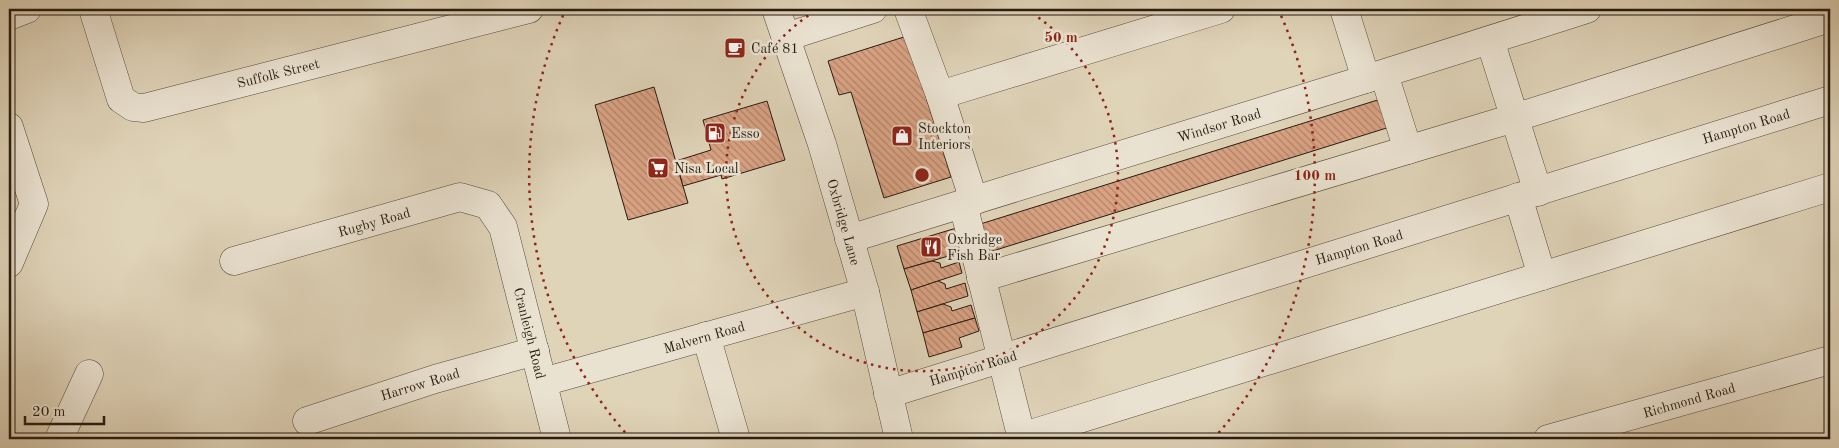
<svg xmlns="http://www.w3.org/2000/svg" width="1839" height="448" font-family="'Old Standard TT',serif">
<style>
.building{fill:url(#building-back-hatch);stroke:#261b11}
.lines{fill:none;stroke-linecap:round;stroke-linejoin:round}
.minor-casing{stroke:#54493b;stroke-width:29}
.minor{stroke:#eae2d1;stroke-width:28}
.ring{fill:none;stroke:#8f2418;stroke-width:2.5;stroke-dasharray:2.5 5}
.labels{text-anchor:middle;stroke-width:5;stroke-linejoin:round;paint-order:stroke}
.poi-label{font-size:14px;fill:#261b11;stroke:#eae2d1;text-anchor:start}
.street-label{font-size:14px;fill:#261b11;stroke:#eae2d1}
.centre{fill:#8f2418;stroke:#eae2d1;stroke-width:2.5}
.ring-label{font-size:15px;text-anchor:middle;font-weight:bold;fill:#8f2418;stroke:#eae2d1;stroke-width:5;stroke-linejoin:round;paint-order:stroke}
</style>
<defs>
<pattern id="building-back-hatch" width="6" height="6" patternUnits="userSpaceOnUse" patternTransform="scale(1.25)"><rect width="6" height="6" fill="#d9a283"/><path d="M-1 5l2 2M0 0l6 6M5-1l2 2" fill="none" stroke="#b0836a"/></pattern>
</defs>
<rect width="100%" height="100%" fill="#dfd3b8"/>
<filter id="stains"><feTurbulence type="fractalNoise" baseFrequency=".004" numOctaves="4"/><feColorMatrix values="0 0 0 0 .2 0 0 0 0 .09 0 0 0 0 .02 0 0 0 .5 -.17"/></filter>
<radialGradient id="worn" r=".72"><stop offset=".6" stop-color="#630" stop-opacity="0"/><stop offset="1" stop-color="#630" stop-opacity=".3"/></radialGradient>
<g class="building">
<path d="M 907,36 L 951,177 L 884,198 L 851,92 L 839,95 L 828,61 Z"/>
<path d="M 654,87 L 688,203 L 628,220 L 595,105 Z"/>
<path d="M 1384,98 L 1393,126 L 983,254 L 974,226 Z"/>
<path d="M 767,101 L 785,160 L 722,179 L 721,175 L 683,186 L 676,161 L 711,150 L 703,120 Z"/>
<path d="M 963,226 L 969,250 L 904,269 L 897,246 Z"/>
<path d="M 932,261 L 940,263 L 941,268 L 959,262 L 962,273 L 911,290 L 904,269 Z"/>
<path d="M 938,281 L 945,284 L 946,289 L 965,283 L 968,296 L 917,312 L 911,290 Z"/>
<path d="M 943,304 L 951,307 L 952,311 L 971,305 L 975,318 L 923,333 L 917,312 Z"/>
<path d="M 975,318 L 979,331 L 959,338 L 962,347 L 929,357 L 923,333 Z"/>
</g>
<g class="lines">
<g class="minor-casing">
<g id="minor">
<path d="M 93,9 L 121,99 L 133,107 L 144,108 L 529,9"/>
<path d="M 776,9 L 822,144 L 865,292 L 899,439"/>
<path d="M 908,9 L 940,95 L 974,201"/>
<path d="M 1344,9 L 1366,79"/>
<path d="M 9,16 L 27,9"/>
<path d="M 786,37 L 873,9"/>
<path d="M 1490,40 L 1538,192"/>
<path d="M 1384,74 L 1408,150"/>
<path d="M 940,95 L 1221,9"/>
<path d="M 9,127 L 34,204 L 9,263"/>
<path d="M 1518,197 L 1542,276"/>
<path d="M 963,204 L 1022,439"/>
<path d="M 849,239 L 1366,79 L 1587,9"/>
<path d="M 234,261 L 460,197 L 488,205 L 503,227 L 557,439"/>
<path d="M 981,278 L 1514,118 L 1830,18"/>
<path d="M 706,336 L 736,439"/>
<path d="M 543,382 L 865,292"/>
<path d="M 888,394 L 1830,100"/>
<path d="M 307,421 L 435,379 L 535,351"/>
<path d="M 1021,437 L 1830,187"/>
<path d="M 59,439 L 89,374"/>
<path d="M 1548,439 L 1830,360"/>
</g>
</g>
<use href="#minor" class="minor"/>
</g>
<g class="ring">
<path d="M1026 9A196 196 0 1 1 818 9"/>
<path d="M630 438A393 393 0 0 1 566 9M1278 9A393 393 0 0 1 1214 438"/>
</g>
<defs>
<g id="cafe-square" transform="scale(1.125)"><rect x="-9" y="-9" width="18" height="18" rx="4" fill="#8f2418" stroke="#eae2d1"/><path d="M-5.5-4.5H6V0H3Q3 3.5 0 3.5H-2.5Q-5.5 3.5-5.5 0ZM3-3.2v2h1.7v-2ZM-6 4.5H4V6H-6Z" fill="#fff"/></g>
<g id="fuel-square" transform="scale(1.125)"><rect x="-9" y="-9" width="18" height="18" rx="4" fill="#8f2418" stroke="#eae2d1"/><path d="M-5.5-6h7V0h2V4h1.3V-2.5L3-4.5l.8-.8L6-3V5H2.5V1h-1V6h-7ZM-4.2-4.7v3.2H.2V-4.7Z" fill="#fff"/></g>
<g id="shop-square" transform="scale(1.125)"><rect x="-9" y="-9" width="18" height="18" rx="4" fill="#8f2418" stroke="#eae2d1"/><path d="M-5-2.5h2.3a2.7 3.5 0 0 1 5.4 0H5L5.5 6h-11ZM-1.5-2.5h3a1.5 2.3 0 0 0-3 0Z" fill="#fff"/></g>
<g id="supermarket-square" transform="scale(1.125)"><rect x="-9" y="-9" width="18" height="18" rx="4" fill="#8f2418" stroke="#eae2d1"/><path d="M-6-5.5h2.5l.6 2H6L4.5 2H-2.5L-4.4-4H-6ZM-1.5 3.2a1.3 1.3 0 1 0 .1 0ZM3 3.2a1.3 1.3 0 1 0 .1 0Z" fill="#fff"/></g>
<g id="restaurant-square" transform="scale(1.125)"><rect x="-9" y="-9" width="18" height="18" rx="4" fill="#8f2418" stroke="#eae2d1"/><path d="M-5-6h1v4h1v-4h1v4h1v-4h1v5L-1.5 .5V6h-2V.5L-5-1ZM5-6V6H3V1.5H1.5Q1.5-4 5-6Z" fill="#fff"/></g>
</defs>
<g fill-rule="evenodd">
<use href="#cafe-square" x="735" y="48"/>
<use href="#fuel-square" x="715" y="133"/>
<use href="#shop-square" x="902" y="136"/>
<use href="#supermarket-square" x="658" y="168"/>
<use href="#restaurant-square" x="931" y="247"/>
</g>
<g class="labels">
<g class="poi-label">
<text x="751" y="53">Café 81</text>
<text x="918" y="133">Stockton<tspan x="918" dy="16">Interiors</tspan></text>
<text x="731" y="138">Esso</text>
<text x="674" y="173">Nisa Local</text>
<text x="947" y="244">Oxbridge<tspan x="947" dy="16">Fish Bar</tspan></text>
</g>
<g class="street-label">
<text transform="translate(278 73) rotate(-14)" y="5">Suffolk Street</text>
<text transform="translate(1219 125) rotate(-17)" y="5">Windsor Road</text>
<text transform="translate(1746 126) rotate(-17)" y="5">Hampton Road</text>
<text transform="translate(374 222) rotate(-16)" y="5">Rugby Road</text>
<text transform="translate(844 222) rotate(74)" y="5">Oxbridge Lane</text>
<text transform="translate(1359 247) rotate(-17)" y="5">Hampton Road</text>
<text transform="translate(530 333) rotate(76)" y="5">Cranleigh Road</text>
<text transform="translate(704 337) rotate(-16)" y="5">Malvern Road</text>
<text transform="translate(973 368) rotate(-17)" y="5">Hampton Road</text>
<text transform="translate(420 384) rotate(-17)" y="5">Harrow Road</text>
<text transform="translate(1689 400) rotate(-16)" y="5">Richmond Road</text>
</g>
</g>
<circle cx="922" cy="175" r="8" class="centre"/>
<g class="ring-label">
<text x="1061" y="42">50 m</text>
<text x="1315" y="180">100 m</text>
</g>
<rect width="1839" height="448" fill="none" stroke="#dfd3b8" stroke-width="30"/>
<rect x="10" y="10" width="1819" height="428" fill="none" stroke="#261b11" stroke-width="2.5"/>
<rect x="15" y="15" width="1809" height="418" fill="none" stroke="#261b11"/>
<path d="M25 416v8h79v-8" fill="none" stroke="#261b11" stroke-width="2.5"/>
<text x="32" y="416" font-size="15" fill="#261b11" stroke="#eae2d1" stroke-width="4" paint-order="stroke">20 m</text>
<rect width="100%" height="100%" filter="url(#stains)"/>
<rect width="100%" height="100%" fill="url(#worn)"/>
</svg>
